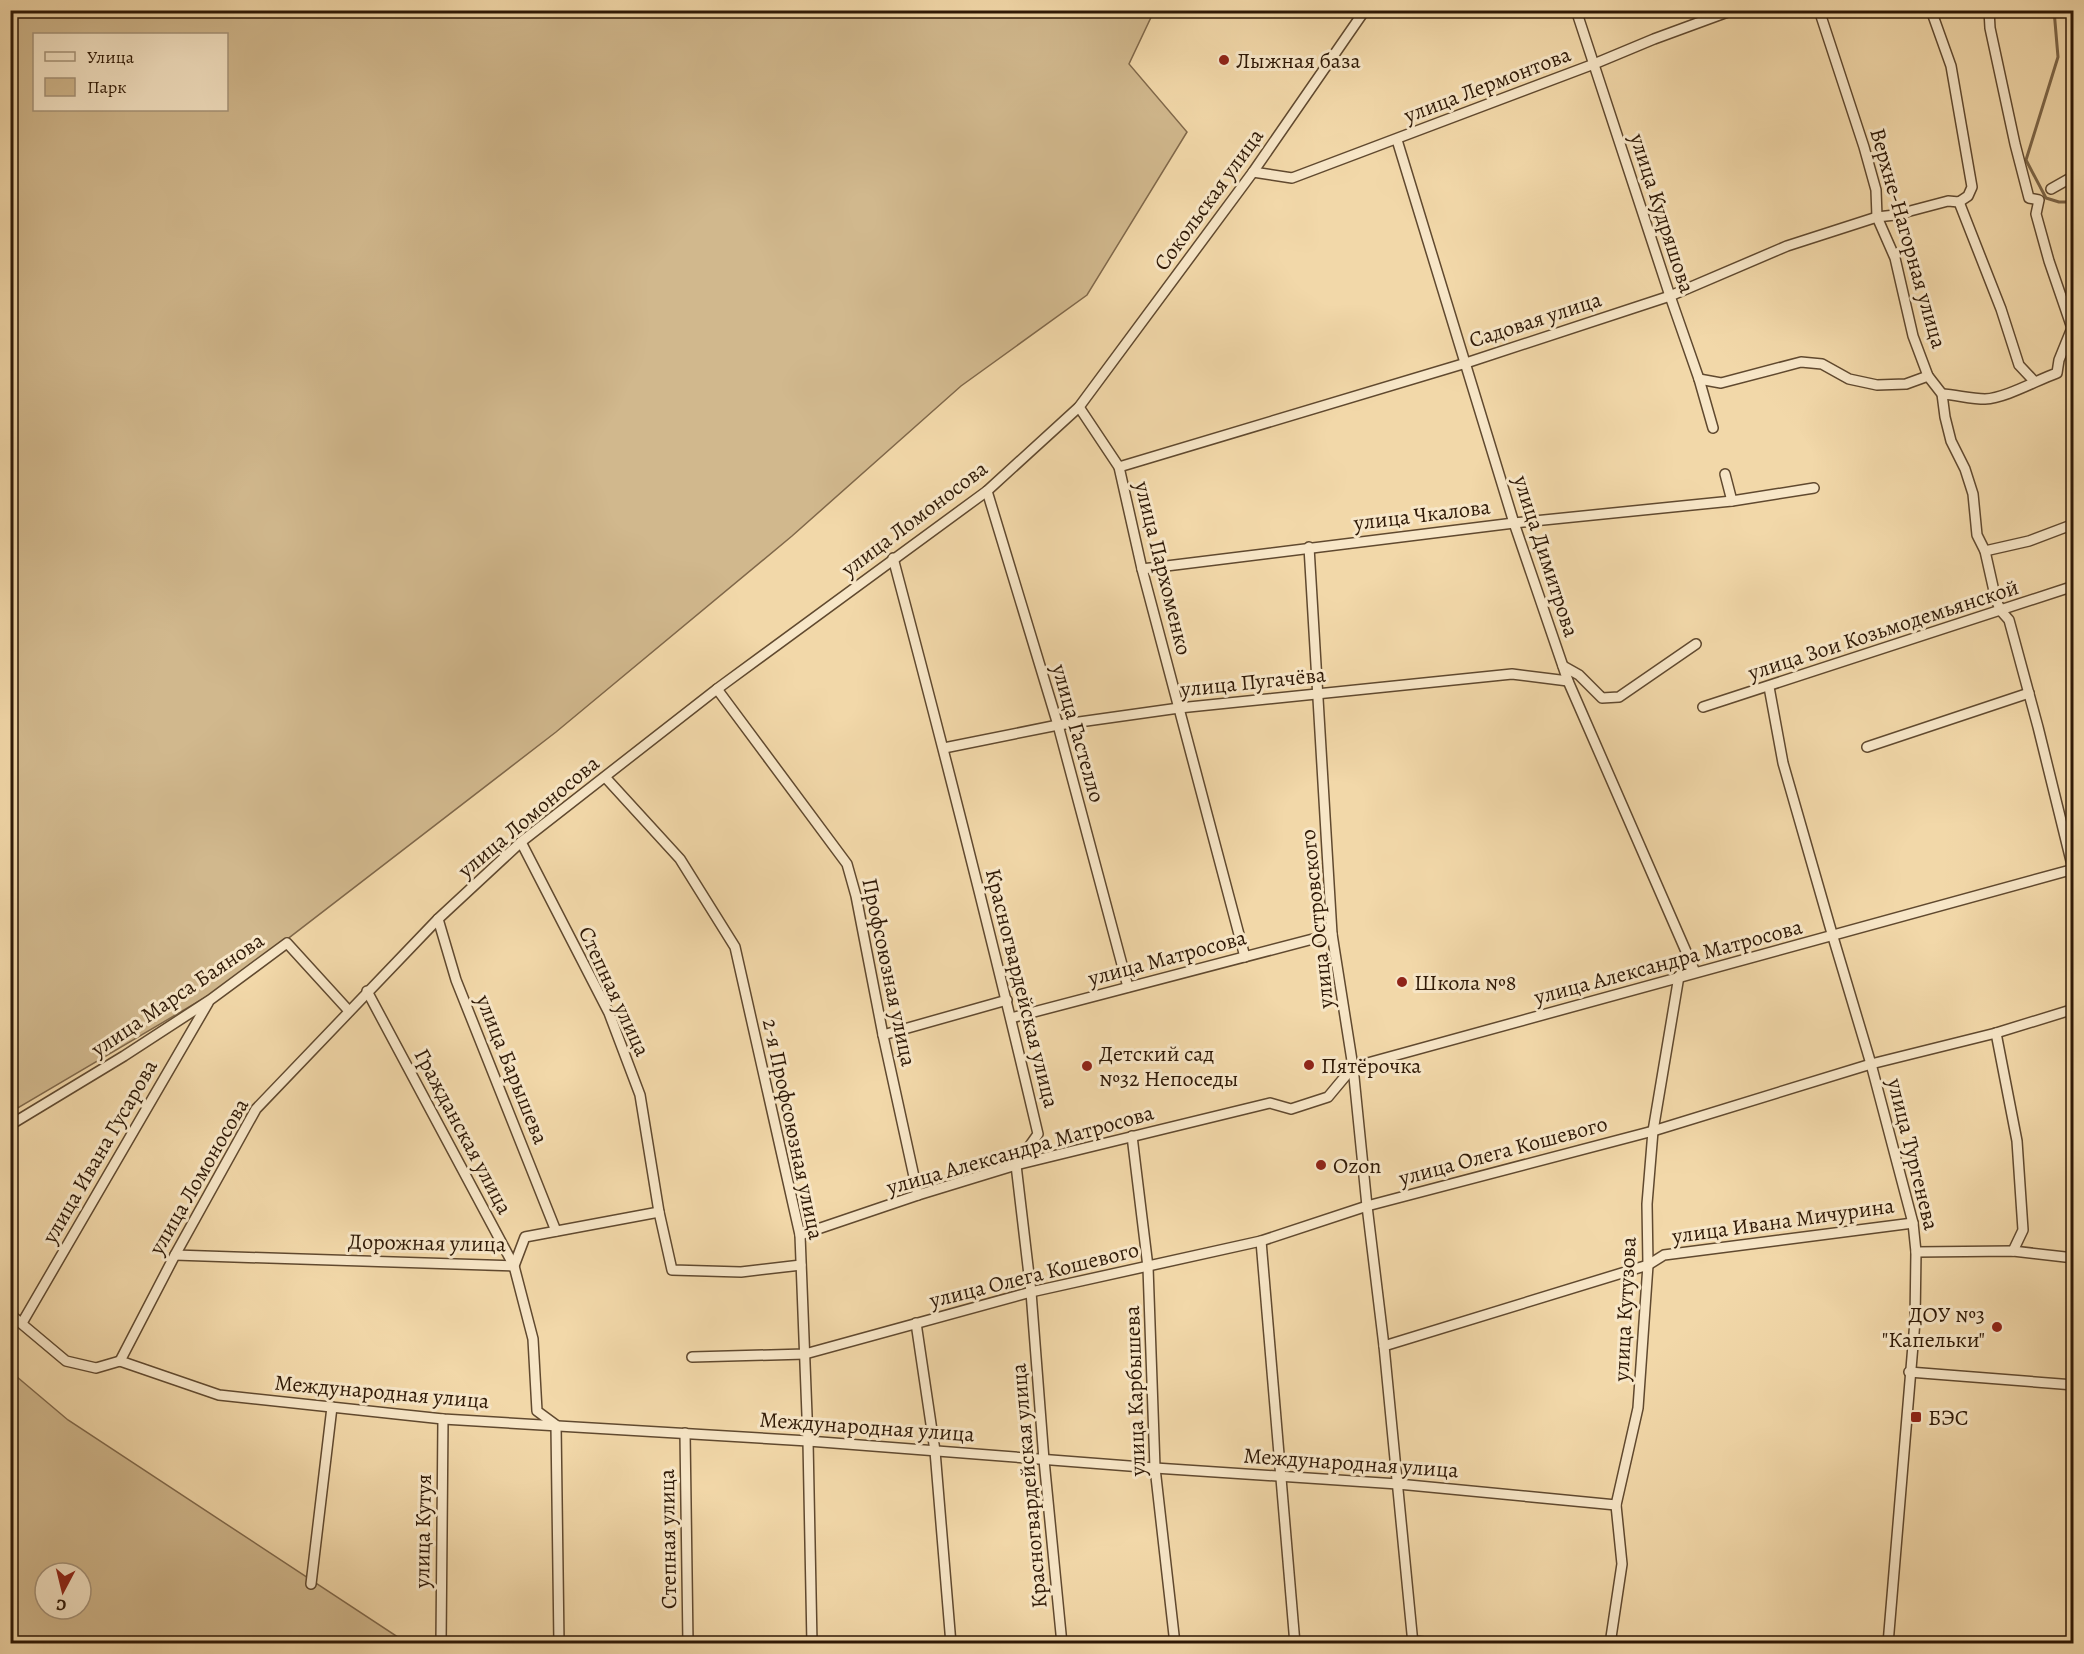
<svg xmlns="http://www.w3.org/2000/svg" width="2084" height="1654" font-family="Alegreya,serif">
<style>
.green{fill:#d1b88d;stroke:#80684a;stroke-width:1.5;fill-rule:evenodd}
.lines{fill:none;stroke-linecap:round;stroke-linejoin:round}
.stream{stroke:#7c6547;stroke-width:3}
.minor-casing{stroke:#60492f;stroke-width:12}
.minor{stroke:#f7e6c7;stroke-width:9}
.poi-dot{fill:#8f2418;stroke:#f7e6c7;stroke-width:2}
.labels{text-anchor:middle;stroke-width:6;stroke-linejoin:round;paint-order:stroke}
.poi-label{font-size:22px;fill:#2f1906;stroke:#f7e6c7;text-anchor:start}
.street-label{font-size:22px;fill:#2f1906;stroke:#f7e6c7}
</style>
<rect width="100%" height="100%" fill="#f2d8a9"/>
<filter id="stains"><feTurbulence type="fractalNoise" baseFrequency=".00333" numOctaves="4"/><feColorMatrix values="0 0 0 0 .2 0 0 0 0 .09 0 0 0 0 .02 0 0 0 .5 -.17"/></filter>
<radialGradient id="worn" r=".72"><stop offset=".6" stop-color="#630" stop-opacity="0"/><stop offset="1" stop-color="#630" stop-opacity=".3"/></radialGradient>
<g class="green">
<path d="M 11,11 L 1154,11 L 1129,64 L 1187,132 L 1087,295 L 961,386 L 792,536 L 556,732 L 233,981 L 11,1112 ZM 34,34 L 226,34 L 226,110 L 34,110 Z"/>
<path d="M 10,1371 L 68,1420 L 407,1643 L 11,1643 ZM 45,1573 L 81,1573 L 81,1609 L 45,1609 Z"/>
</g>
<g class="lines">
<path class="stream" d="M 2054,10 L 2058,57 L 2026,160 L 2046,198 L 2059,202 L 2074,202"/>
<g class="minor-casing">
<g id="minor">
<path d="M 1576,10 L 1670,296 L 1699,379 L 1713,428"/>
<path d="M 1819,10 L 1864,147 L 1876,190 L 1877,217 L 1895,258 L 1913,336 L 1928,376 L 1942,394 L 1945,417 L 1951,441 L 1965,469 L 1973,494 L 1977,535 L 1985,551 L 1996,600 L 2001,611 L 2009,620 L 2038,727 L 2074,873"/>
<path d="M 1931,10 L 1951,66 L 1972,187 L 1968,196 L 1959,202"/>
<path d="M 1397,140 L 1514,523 L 1568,681 L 1695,972"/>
<path d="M 1253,172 L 1292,178 L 1594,64 L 1654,39 L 1733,10"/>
<path d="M 2051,189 L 2074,176"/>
<path d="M 1959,202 L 2001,309 L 2019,365 L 2034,381"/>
<path d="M 1699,379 L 1721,383 L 1801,362 L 1822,364 L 1849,379 L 1877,385 L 1906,384 L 1928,376"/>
<path d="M 1942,394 C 1957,395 1971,399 1985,399 C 2006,398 2037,380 2057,373 L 2059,360 L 2072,328 L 2049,261 L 2036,214 L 2039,200 L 2029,198 L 2015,144 L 1990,28 L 1989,10"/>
<path d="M 1079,407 L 1119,467 L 1142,569 L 1245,957"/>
<path d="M 1119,467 L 1466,363 L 1670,296 L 1787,246 L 1877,217 L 1895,215 L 1948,201 L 1959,202"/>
<path d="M 1725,474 L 1732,501"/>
<path d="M 987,491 L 1058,725 L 1128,987"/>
<path d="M 1309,547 L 1332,934 L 1353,1067 L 1367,1206 L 1384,1346 L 1413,1644"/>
<path d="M 1985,551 L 2029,541 L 2074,524"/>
<path d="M 893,558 C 944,750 993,942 1038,1134 L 1016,1165 L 1031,1292 L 1044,1460 L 1062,1644"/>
<path d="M 1142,569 L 1514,523 L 1732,501 L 1814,488"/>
<path d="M 1563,666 L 1579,675 L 1602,698 L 1619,697 L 1696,644"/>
<path d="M 1769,687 L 1783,763 L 1833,937 L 1871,1064 L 1913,1223 L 1916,1252 L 1915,1321 L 1888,1644"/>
<path d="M 717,689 L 847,864 L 856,896 L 883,1035 L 918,1195"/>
<path d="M 1703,707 L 2074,586"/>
<path d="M 1867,747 L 2029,693"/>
<path d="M 944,748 L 1058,725 L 1179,708 L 1512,674 L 1568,681"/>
<path d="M 605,777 L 680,859 L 735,947 L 800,1235 L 808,1441 L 812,1644"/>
<path d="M 521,842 L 609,1013 L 640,1095 L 659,1212 L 672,1270 L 741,1272 L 801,1265"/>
<path d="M 438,919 L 456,980 L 556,1231"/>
<path d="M 367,991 L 514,1266 L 533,1339 L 537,1411 L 556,1425 L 559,1644"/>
<path d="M 1011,1018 L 1332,934"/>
<path d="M 1996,1033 L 2017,1141 L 2023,1230 L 2013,1251"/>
<path d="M 883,1035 L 1007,1000"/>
<path d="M 10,1125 L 124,1056 L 210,1000 L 287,943 L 349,1011"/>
<path d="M 1132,1136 L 1148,1267 L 1155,1468 L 1175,1644"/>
<path d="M 800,1235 L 918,1195 L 1016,1165 L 1270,1103 L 1291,1109 L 1328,1097 L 1353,1067 L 2074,869"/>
<path d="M 1261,1241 L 1295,1644"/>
<path d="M 1916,1252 L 2013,1251 L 2074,1258"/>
<path d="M 175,1255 L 514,1266 L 525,1237 L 659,1212"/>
<path d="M 10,1314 L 66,1361 L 96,1368 L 120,1361"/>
<path d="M 22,1323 L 208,1003"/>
<path d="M 916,1323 L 935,1451 L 951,1644"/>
<path d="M 1384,1346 L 1648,1265 L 1664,1255 L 1913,1223"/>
<path d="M 692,1357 L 805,1354 L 1031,1292 L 1261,1241 L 1367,1206 L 1653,1131 L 1871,1064 L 1996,1033 L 2074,1009"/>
<path d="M 120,1361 L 175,1255 L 256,1109 L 438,919 L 521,842 L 717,689 L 987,491 L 1079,407 L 1253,172 L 1365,10"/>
<path d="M 120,1361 L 219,1395 L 443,1419 L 808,1441 L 1155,1468 L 1398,1484 L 1616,1505"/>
<path d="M 1909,1372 L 2074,1385"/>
<path d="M 685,1433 L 688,1644"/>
<path d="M 311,1584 L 332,1407"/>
<path d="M 1413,1641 L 1446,1644"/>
<path d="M 441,1644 L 443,1419"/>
<path d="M 1610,1644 L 1622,1564 L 1616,1505 L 1638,1408 L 1648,1265 L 1647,1204 L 1653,1131 L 1679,976"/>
</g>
</g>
<use href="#minor" class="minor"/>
</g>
<g class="poi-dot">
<circle cx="1224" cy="60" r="6"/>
<circle cx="1402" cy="982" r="6"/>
<circle cx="1309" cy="1065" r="6"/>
<circle cx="1087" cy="1066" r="6"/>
<circle cx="1321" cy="1165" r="6"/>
<circle cx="1997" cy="1327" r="6"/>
<rect x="1910" y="1411" width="12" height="12" rx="3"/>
</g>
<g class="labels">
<g class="poi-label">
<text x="1236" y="68">Лыжная база</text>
<text x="1414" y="990">Школа №8</text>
<text x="1099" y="1061">Детский сад<tspan x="1099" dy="25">№32 Непоседы</tspan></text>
<text x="1321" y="1073">Пятёрочка</text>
<text x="1333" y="1173">Ozon</text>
<text x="1985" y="1322" text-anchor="end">ДОУ №3<tspan x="1985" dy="25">"Капельки"</tspan></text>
<text x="1928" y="1425">БЭС</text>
</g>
<g class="street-label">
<text transform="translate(1487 84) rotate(-21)" y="8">улица Лермонтова</text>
<text transform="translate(1208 199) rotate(-54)" y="8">Сокольская улица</text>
<text transform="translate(1663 213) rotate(72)" y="8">улица Кудряшова</text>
<text transform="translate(1909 238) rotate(74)" y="8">Верхне-Нагорная улица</text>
<text transform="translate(1535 319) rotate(-18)" y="8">Садовая улица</text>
<text transform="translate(1422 514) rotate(-7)" y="8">улица Чкалова</text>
<text transform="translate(914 518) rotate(-37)" y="8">улица Ломоносова</text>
<text transform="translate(1547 556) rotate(72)" y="8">улица Димитрова</text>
<text transform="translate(1164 568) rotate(76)" y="8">улица Пархоменко</text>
<text transform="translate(1883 629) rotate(-18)" y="8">улица Зои Козьмодемьянской</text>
<text transform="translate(1253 681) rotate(-6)" y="8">улица Пугачёва</text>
<text transform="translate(1079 733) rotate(74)" y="8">улица Гастелло</text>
<text transform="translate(528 816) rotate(-40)" y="8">улица Ломоносова</text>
<text transform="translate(1316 919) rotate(-96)" y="8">улица Островского</text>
<text transform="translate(1167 957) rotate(-15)" y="8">улица Матросова</text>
<text transform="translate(1668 961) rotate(-15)" y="8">улица Александра Матросова</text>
<text transform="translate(890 972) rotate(78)" y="8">Профсоюзная улица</text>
<text transform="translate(1023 988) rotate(76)" y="8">Красногвардейская улица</text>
<text transform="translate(615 991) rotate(65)" y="8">Степная улица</text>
<text transform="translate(177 994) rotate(-34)" y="8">улица Марса Баянова</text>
<text transform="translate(513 1069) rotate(68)" y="8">улица Барышева</text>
<text transform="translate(794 1129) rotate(78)" y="8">2-я Профсоюзная улица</text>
<text transform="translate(464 1131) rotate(62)" y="8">Гражданская улица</text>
<text transform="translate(1020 1149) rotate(-16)" y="8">улица Александра Матросова</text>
<text transform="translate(1503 1150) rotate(-15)" y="8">улица Олега Кошевого</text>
<text transform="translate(99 1151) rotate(-60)" y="8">улица Ивана Гусарова</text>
<text transform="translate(1914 1154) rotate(76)" y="8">улица Тургенева</text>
<text transform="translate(198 1176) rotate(-60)" y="8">улица Ломоносова</text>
<text transform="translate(1783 1220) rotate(-8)" y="8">улица Ивана Мичурина</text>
<text transform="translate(427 1242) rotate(1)" y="8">Дорожная улица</text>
<text transform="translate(1034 1274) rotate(-14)" y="8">улица Олега Кошевого</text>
<text transform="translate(1624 1309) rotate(-87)" y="8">улица Кутузова</text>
<text transform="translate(382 1391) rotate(5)" y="8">Международная улица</text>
<text transform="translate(1134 1391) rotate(-92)" y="8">улица Карбышева</text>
<text transform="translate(867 1426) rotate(4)" y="8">Международная улица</text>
<text transform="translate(1351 1462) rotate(4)" y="8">Международная улица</text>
<text transform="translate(1028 1486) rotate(-95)" y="8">Красногвардейская улица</text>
<text transform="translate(422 1531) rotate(-89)" y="8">улица Кутуя</text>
<text transform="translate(667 1539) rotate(-91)" y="8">Степная улица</text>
</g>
</g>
<rect width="2084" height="1654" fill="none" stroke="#f2d8a9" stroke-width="36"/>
<rect x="12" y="12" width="2060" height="1630" fill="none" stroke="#2f1906" stroke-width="3"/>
<rect x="18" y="18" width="2048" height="1618" fill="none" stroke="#2f1906" stroke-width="1.5"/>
<rect x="33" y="33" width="195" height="78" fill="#f7e6c7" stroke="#a7947a" stroke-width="1.5"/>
<rect x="45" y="52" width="30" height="9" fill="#f7e6c7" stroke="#a7947a" stroke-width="1.5"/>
<text x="87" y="63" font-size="18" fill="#2f1906">Улица</text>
<rect x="45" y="78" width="30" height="18" fill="#d1b88d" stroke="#a7947a" stroke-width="1.5"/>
<text x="87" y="93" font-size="18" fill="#2f1906">Парк</text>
<g transform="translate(63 1591) rotate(187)"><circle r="28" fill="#f7e6c7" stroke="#a7947a" stroke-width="1.5"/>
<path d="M0-4.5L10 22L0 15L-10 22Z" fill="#8f2418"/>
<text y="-9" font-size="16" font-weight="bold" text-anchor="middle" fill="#2f1906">С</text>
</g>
<rect width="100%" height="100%" filter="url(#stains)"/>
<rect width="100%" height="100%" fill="url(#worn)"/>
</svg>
